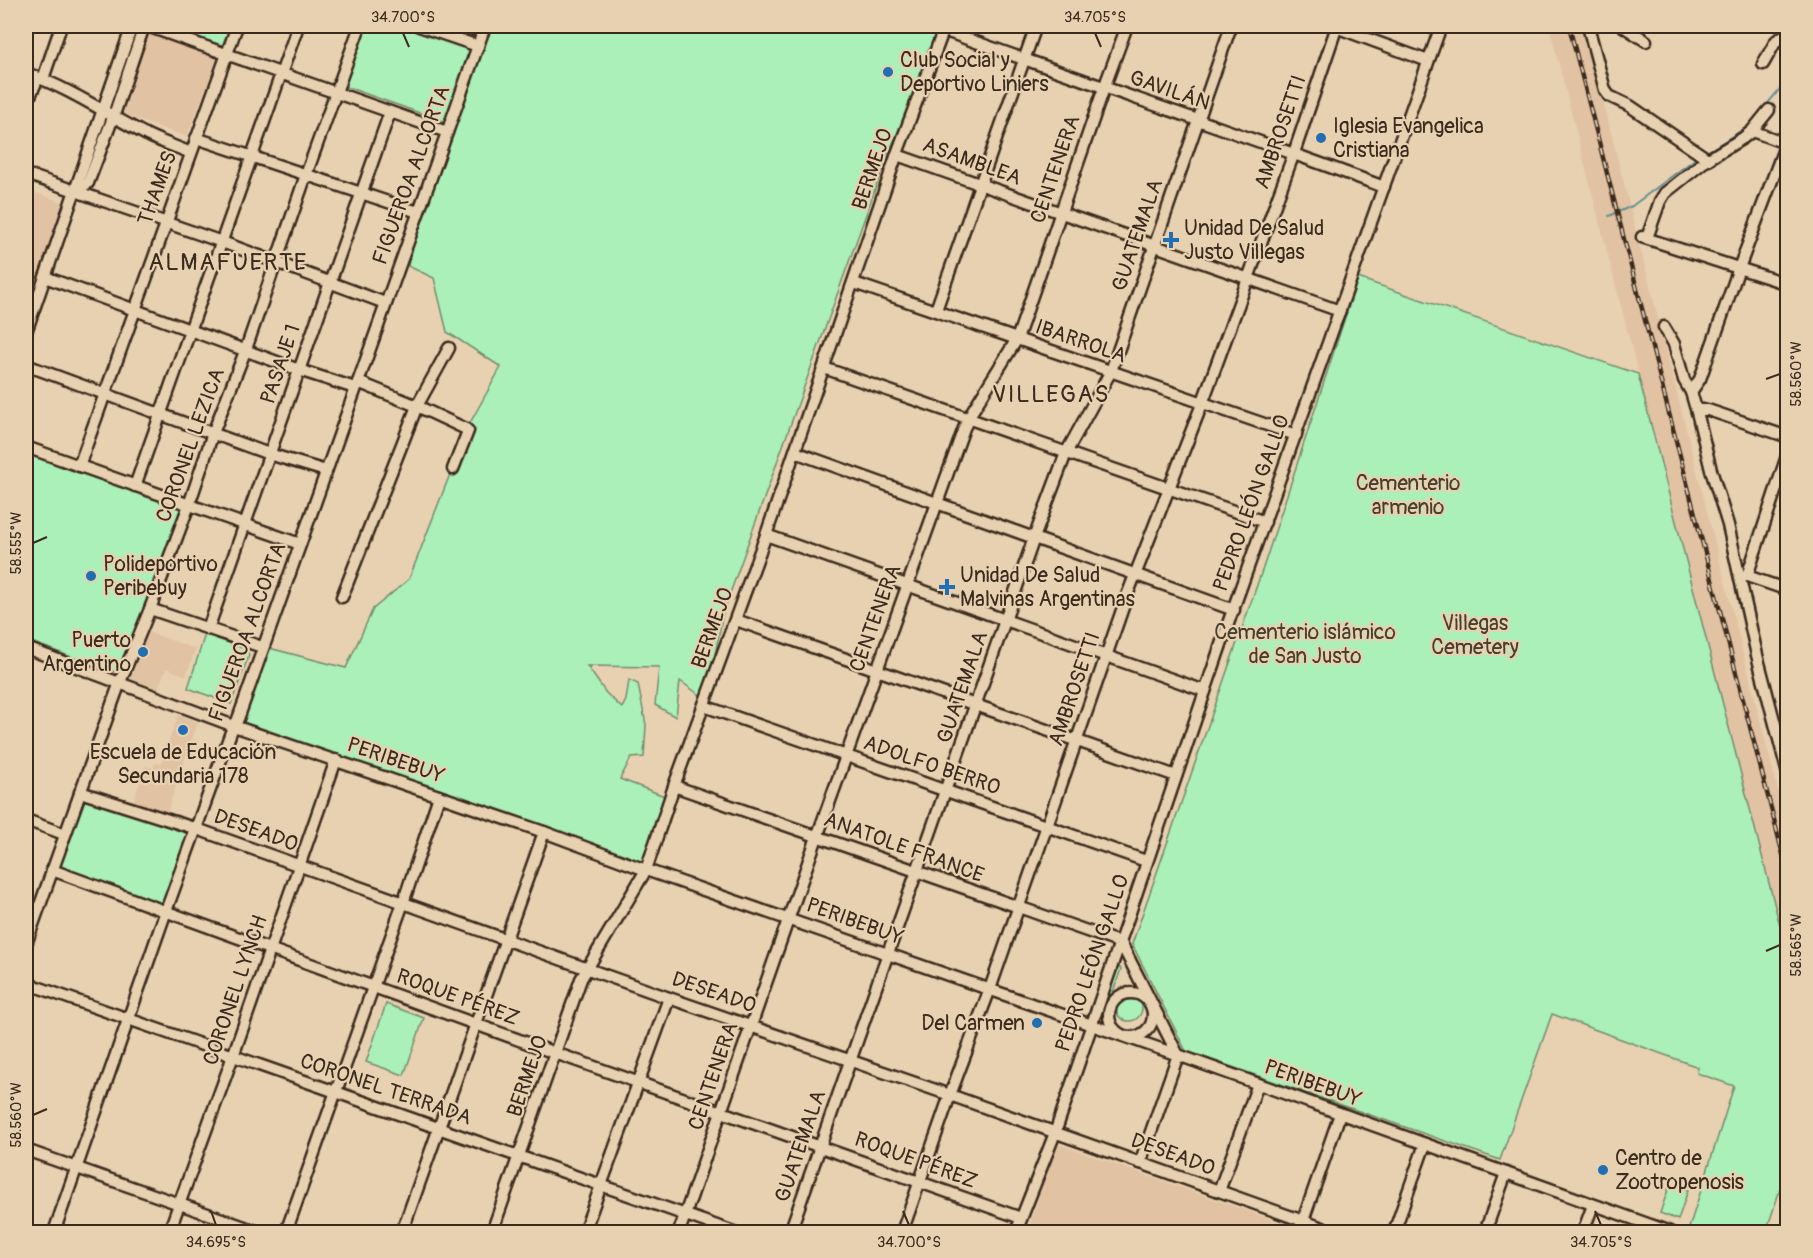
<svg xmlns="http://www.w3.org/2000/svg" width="1813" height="1258" font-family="Pangolin,sans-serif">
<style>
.built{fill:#e1c3a3}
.green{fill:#abefb9;stroke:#738c6c;stroke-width:1.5}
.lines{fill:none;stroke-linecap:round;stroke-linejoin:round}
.stream{stroke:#678f93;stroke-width:2}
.minor-casing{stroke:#3b2a1e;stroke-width:15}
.minor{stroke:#e8d1b1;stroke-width:10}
.rail-casing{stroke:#3b2a1e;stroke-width:4.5}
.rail{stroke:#e8d1b1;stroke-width:2;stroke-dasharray:7;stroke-linecap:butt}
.ticks{fill:none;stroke:#3b2a1e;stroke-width:2}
.poi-dot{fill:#1f6fb2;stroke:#e8d1b1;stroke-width:2}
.labels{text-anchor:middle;stroke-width:4.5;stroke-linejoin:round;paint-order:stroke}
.poi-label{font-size:21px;fill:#3b2a1e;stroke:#e8d1b1;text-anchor:start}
.street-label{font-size:21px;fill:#3b2a1e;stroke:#e8d1b1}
.park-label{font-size:21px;fill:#463e2e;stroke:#e8d1b1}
.quarter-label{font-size:24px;letter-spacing:1.5px;fill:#3b2a1e;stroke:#e8d1b1}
.neatline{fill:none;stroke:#3b2a1e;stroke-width:2}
.ticks-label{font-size:15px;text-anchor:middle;fill:#3b2a1e}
</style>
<rect width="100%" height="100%" fill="#e8d1b1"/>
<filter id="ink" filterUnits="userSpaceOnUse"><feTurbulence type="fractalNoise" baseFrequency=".0167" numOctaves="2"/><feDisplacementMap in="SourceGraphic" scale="12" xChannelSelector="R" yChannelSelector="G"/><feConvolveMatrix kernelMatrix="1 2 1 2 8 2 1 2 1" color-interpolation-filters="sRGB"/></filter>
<g filter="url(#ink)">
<g class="built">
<path d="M 1549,26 L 1584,26 L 1787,826 L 1787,953 Z"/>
<path d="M 149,31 L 218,57 L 187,137 L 118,113 Z"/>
<path d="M 26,189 L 65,203 L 26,313 Z"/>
<path d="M 145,631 L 196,649 L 186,676 L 166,668 L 158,689 L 132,679 L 129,675 Z"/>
<path d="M 178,715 L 198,722 L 167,813 L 133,802 L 145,766 L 153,768 L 155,763 L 161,764 Z"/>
<path d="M 1061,1145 L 1290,1226 L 1292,1230 L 1291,1232 L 1027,1232 L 1056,1147 Z"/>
</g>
<g class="green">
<path d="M 165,26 L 230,26 L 222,46 Z"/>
<path d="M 362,26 L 412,26 L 474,47 L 448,123 L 341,85 Z"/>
<path d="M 485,26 L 940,26 L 915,93 L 884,164 L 723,613 L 713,665 L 703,697 L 680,681 L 676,717 L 655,705 L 659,667 L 587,666 L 606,693 L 622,708 L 626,700 L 629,680 L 638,684 L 646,725 L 644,757 L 631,758 L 620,779 L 667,797 L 642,864 L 538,824 L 401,780 L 243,722 L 269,648 L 346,668 L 373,609 L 409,579 L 470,423 L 501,367 L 447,332 L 434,278 L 408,266 L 418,212 Z"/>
<path d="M 1358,278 L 1638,374 L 1787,953 L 1787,1168 L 1766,1232 L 1701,1232 L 1689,1228 L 1734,1086 L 1697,1073 L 1698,1067 L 1552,1014 L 1500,1160 L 1186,1051 L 1132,944 L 1264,565 Z"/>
<path d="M 26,452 L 181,507 L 183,512 L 119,669 L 112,672 L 26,640 Z"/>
<path d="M 205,634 L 246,649 L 249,655 L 231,704 L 188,688 Z"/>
<path d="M 82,795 L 188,834 L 161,907 L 56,868 Z"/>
<path d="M 1117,967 L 1119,967 L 1121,969 L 1106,1012 L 1104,1012 L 1102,1010 Z"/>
<circle cx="1129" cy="1008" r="13"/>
<path d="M 386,1004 L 424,1018 L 404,1075 L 366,1062 Z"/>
<path d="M 1670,1184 L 1688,1190 L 1678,1220 L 1660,1213 Z"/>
</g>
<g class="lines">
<g class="stream">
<path d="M 1707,152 L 1750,125 L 1788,79"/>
<path d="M 1609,216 L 1632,206 L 1699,156"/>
</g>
<g class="minor-casing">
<g id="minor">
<path d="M 147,26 L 447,132"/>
<path d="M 419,26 L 478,46"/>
<path d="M 465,26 L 483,32"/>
<path d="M 1333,26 L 1428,61"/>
<path d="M 1588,26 L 1605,90 L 1609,96 L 1630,106 L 1709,160"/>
<path d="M 1623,26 L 1646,41"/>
<path d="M 943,30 C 1090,84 1238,132 1384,187"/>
<path d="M 1763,64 L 1776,41 L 1788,33"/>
<path d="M 26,73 C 69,88 107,114 147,135 C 161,142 177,147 191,153"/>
<path d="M 43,79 L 61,26"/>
<path d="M 26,105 L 38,78"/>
<path d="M 1752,131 L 1788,144"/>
<path d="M 196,138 L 418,212"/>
<path d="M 897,155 L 1340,311"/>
<path d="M 26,174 L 222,242 L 385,303"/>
<path d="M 75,192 L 88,183 L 114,115 L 144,26"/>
<path d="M 1642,237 L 1788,284"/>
<path d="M 1647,238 L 1660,201 L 1665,193 L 1705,161 L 1743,138 L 1752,131 L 1769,110"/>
<path d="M 45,277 L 299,370 L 355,388"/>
<path d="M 854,283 L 1296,435"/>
<path d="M 936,310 L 1036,26"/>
<path d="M 1664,327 L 1674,344 L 1684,380 L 1691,392 L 1698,416 L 1711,470 L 1728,525 L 1757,655 L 1788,774"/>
<path d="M 26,332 L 132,26"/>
<path d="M 449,348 L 417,406 L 466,429 L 468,431 L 453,469"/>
<path d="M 26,365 L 269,454 L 326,471"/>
<path d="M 824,368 L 1265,522"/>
<path d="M 1691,392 L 1700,379 L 1739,268 L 1788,138"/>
<path d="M 1697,410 L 1708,410 L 1788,437"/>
<path d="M 26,447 L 300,544"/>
<path d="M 795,452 L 1234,610"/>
<path d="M 79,466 L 237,26"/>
<path d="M 135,486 L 298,26"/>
<path d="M 766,535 L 1205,691"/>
<path d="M 1742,576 L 1747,576 L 1788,590"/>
<path d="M 1747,576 L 1788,453"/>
<path d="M 342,597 L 417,406 L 358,382"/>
<path d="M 150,609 L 262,647"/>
<path d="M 736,620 L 1176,776"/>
<path d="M 208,629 L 390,112"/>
<path d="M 26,648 L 234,726 L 544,832 L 646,870 L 1178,1055 L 1670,1232"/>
<path d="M 704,706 L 1146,861"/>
<path d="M 674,786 L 1121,943"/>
<path d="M 80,792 L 197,829 L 669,998 L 950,1095 L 1334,1232"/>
<path d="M 26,820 L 64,834"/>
<path d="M 52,870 L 555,1053 L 1021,1218"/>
<path d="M 1121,943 L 1178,1055"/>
<path d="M 26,944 L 120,682 L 150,609 L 189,505 L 213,433 L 246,349 L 306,175 L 360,26"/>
<path d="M 26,983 L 734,1232"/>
<circle cx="1131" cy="1015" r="22"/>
<path d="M 26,1150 L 259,1232"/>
<path d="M 1140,1163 L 1178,1055"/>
<path d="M 1219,1191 L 1258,1084"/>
<path d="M 54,1232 L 166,911 L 231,732 L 238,719 L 485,26"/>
<path d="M 169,1232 L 233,1056 L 336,760"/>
<path d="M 286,1232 L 403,903 L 439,796"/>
<path d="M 402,1232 L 544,832"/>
<path d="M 492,1232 L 581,979 L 646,870 L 674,786 L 766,535 L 898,151 L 945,26"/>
<path d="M 584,1232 L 669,998"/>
<path d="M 679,1232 L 817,837 L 964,428 L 973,410 L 1017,339 L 1104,88 L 1127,26"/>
<path d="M 790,1232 L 1034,538 L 1066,453 L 1111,371 L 1231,26"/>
<path d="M 902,1232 L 950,1095 L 990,989 L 1128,593 L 1202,404 L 1294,153 L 1337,26"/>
<path d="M 1016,1232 L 1055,1133 L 1230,618 L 1441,26"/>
<path d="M 1299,1232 L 1340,1114"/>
<path d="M 1394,1232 L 1425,1144"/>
<path d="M 1485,1232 L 1506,1173"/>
<path d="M 1583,1232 L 1593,1205"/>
</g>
</g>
<use href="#minor" class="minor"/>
<g class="rail-casing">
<path id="rail" d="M 1569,26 L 1788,874"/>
</g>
<use href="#rail" class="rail"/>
</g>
</g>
<path class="ticks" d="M 403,33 L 409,47M 1095,33 L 1101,47M 1766,379 L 1780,374M 33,543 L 47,537M 1766,951 L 1780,945M 33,1115 L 47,1109M 211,1211 L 216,1225M 903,1211 L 909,1225M 1595,1211 L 1601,1225"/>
<g class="poi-dot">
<circle cx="888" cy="72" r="6"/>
<circle cx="1321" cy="138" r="6"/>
<path d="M1168 231h6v6h6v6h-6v6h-6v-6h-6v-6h6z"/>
<circle cx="91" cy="576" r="6"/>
<path d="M944 578h6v6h6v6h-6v6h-6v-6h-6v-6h6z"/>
<circle cx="143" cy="652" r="6"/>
<circle cx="183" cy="730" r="6"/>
<circle cx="1037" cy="1023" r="6"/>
<circle cx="1603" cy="1170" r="6"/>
</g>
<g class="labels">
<g class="poi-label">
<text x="900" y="67">Club Social y<tspan x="900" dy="24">Deportivo Liniers</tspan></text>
<text x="1333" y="133">Iglesia Evangelica<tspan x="1333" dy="24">Cristiana</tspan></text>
<text x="1184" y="235">Unidad De Salud<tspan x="1184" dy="24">Justo Villegas</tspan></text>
<text x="103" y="571">Polideportivo<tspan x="103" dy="24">Peribebuy</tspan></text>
<text x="960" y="582">Unidad De Salud<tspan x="960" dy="24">Malvinas Argentinas</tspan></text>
<text x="131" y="647" text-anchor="end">Puerto<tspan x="131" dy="24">Argentino</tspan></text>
<text x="183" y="759" text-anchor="middle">Escuela de Educación<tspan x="183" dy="24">Secundaria 178</tspan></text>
<text x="1025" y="1030" text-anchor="end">Del Carmen</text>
<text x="1615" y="1165">Centro de<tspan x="1615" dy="24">Zootropenosis</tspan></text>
</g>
<g class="street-label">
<text transform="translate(1170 90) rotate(19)" y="7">GAVILÁN</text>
<text transform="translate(1280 132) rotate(-71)" y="7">AMBROSETTI</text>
<text transform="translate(972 161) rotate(20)" y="7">ASAMBLEA</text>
<text transform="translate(872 169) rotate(-71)" y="7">BERMEJO</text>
<text transform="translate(1055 169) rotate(-71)" y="7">CENTENERA</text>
<text transform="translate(411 175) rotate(-70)" y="7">FIGUEROA ALCORTA</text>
<text transform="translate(157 188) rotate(-70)" y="7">THAMES</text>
<text transform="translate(1137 235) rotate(-71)" y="7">GUATEMALA</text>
<text transform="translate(1081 341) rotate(19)" y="7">IBARROLA</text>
<text transform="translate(280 364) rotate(-71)" y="7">PASAJE 1</text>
<text transform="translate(190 445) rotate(-70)" y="7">CORONEL LEZICA</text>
<text transform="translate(1251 503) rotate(-70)" y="7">PEDRO LEÓN GALLO</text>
<text transform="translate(875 618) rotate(-70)" y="7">CENTENERA</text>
<text transform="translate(712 628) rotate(-70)" y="7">BERMEJO</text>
<text transform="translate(247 632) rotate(-70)" y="7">FIGUEROA ALCORTA</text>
<text transform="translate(962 687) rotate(-71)" y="7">GUATEMALA</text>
<text transform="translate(1074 689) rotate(-71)" y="7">AMBROSETTI</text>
<text transform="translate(396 760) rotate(19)" y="7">PERIBEBUY</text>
<text transform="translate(932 765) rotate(19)" y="7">ADOLFO BERRO</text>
<text transform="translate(256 830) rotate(20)" y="7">DESEADO</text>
<text transform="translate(904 847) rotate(20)" y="7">ANATOLE FRANCE</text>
<text transform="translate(855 921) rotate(20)" y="7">PERIBEBUY</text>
<text transform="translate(1092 963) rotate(-71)" y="7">PEDRO LEÓN GALLO</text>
<text transform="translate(235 990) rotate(-71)" y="7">CORONEL LYNCH</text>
<text transform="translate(714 992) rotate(19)" y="7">DESEADO</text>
<text transform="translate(458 997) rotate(20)" y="7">ROQUE PÉREZ</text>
<text transform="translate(527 1076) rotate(-71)" y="7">BERMEJO</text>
<text transform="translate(713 1076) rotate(-71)" y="7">CENTENERA</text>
<text transform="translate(1313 1083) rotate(20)" y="7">PERIBEBUY</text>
<text transform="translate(386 1089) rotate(19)" y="7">CORONEL TERRADA</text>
<text transform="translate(800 1146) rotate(-71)" y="7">GUATEMALA</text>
<text transform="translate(1173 1154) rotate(20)" y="7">DESEADO</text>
<text transform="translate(916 1160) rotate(20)" y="7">ROQUE PÉREZ</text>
</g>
<g class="park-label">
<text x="1408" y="490">Cementerio<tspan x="1408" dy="24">armenio</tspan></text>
<text x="1475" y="630">Villegas<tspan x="1475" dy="24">Cemetery</tspan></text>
<text x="1305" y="639">Cementerio islámico<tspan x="1305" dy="24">de San Justo</tspan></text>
</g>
<g class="quarter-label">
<text x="228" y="270">ALMAFUERTE</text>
<text x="1051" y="402">VILLEGAS</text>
</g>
</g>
<rect width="1813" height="1258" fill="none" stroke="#e8d1b1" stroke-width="66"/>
<rect x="33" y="33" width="1747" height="1192" class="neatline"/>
<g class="ticks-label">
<text x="403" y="22">34.700°S</text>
<text x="1095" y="22">34.705°S</text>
<text transform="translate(1796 374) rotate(-90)" y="5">58.560°W</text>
<text transform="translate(16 543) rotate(-90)" y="5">58.555°W</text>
<text transform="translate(1796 945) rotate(-90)" y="5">58.565°W</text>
<text transform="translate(16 1115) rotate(-90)" y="5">58.560°W</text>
<text x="216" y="1247">34.695°S</text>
<text x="909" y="1247">34.700°S</text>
<text x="1601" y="1247">34.705°S</text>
</g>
</svg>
